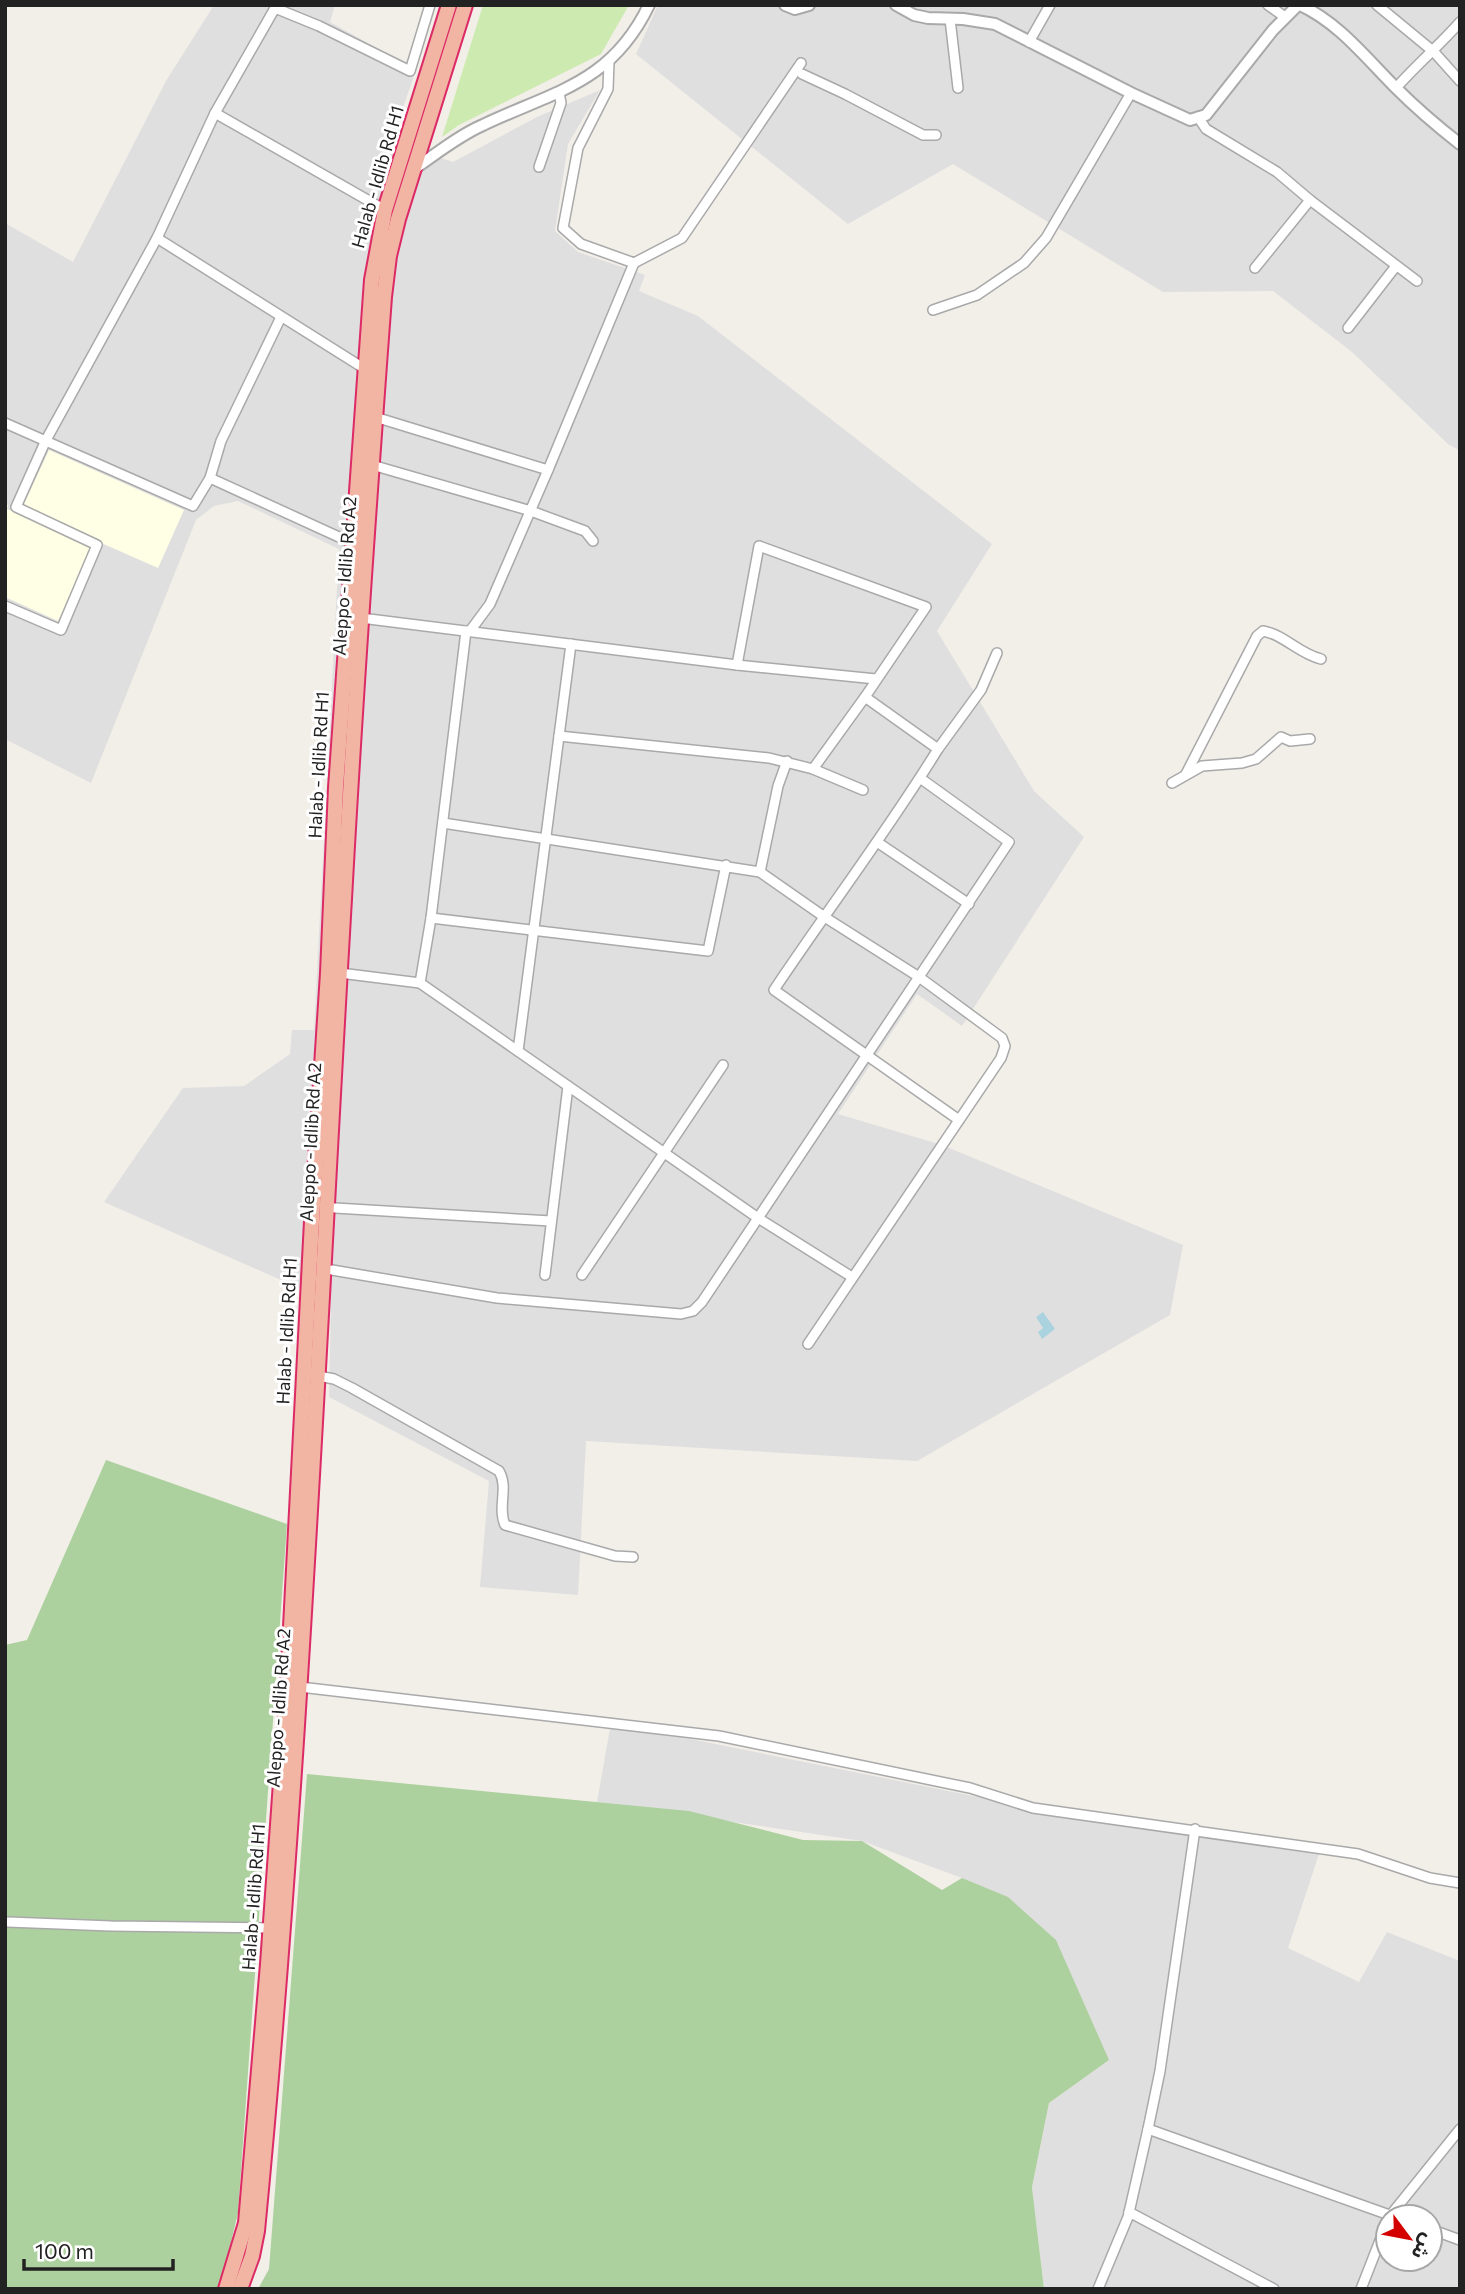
<svg xmlns="http://www.w3.org/2000/svg" width="1465" height="2294" font-family="Commissioner,'Noto Sans Arabic',sans-serif">
<style>
.residential{fill:#e0dfdf;fill-rule:evenodd}
.education{fill:#ffffe5}
.grass{fill:#cdebb0}
.forest{fill:#add19e}
.water{fill:#aad3df}
.lines{fill:none;stroke-linecap:round;stroke-linejoin:round}
.minor-casing{stroke:#a9a9a9;stroke-width:12}
.tertiary-casing{stroke:#a9a9a9;stroke-width:14}
.trunk-casing{stroke:#dc2a67;stroke-width:18}
.minor{stroke:#fff;stroke-width:9}
.tertiary{stroke:#fff;stroke-width:10}
.trunk{stroke:#f2b4a3;stroke-width:14}
.labels{text-anchor:middle;stroke-width:6;stroke-linejoin:round;paint-order:stroke}
.street-label{font-size:18px;fill:#222;stroke:#fff}
</style>
<rect width="100%" height="100%" fill="#f2efe9"/>
<g class="residential">
<path d="M 214,5 L 335,5 L 330,22 L 416,70 L 391,142 L 453,162 L 537,117 L 600,90 L 568,144 L 555,231 L 578,252 L 645,275 L 639,291 L 698,316 L 992,544 L 937,631 L 1034,791 L 1084,837 L 962,1026 L 917,994 L 838,1114 L 942,1145 L 1183,1245 L 1170,1315 L 917,1461 L 586,1441 L 578,1595 L 480,1587 L 489,1481 L 329,1397 L 331,1302 L 104,1202 L 183,1088 L 244,1086 L 290,1054 L 292,1030 L 314,1030 L 339,549 L 238,501 L 214,506 L 196,520 L 91,783 L 5,739 L 5,223 L 73,262 L 166,81 Z"/>
<path d="M 658,5 L 1460,5 L 1460,451 L 1448,444 L 1352,352 L 1273,291 L 1163,292 L 953,164 L 848,224 L 636,54 Z"/>
<path d="M 611,1723 L 1033,1808 L 1321,1848 L 1288,1948 L 1359,1982 L 1387,1932 L 1460,1961 L 1460,2289 L 1044,2289 L 1032,2187 L 1049,2103 L 1109,2060 L 962,1878 L 862,1841 L 597,1802 ZM 1388,2217 L 1430,2217 L 1430,2259 L 1388,2259 Z"/>
</g>
<g class="education">
<path d="M 49,450 L 184,510 L 158,568 L 22,508 Z"/>
<path d="M 5,504 L 8,505 L 7,509 L 88,543 L 91,548 L 58,621 L 5,597 Z"/>
</g>
<path class="grass" d="M 483,5 L 629,5 L 601,54 L 459,125 L 442,137 Z"/>
<g class="forest">
<path d="M 106,1460 L 287,1524 L 238,2213 L 222,2279 L 217,2289 L 5,2289 L 5,1645 L 27,1640 Z"/>
<path d="M 307,1774 L 689,1811 L 803,1840 L 862,1841 L 942,1890 L 962,1878 L 1008,1897 L 1056,1940 L 1109,2060 L 1049,2103 L 1032,2187 L 1044,2289 L 258,2289 L 269,2269 Z"/>
</g>
<path class="water" d="M 1043,1312 L 1055,1329 L 1042,1339 L 1038,1332 L 1043,1328 L 1036,1317 Z"/>
<g class="lines">
<g class="minor-casing">
<g id="minor">
<path d="M 1268,5 L 1285,17"/>
<path d="M 1377,5 L 1434,52 L 1460,81"/>
<path d="M 950,19 L 958,88"/>
<path d="M 1029,42 L 1050,5"/>
<path d="M 609,62 L 608,89 L 578,148 L 563,228 L 581,244 L 634,263 L 682,238 L 801,63"/>
<path d="M 802,74 L 845,94 L 923,135 L 936,135"/>
<path d="M 1396,88 C 1416,65 1439,46 1460,22"/>
<path d="M 215,113 L 275,8 L 319,26 L 410,71 L 430,5"/>
<path d="M 1198,117 L 1206,129 L 1277,172 L 1310,200 L 1255,268"/>
<path d="M 539,167 L 561,103 L 559,93"/>
<path d="M 1310,200 L 1417,281"/>
<path d="M 157,238 L 365,369"/>
<path d="M 933,310 L 977,295 L 1024,263 L 1046,238 L 1131,93"/>
<path d="M 1348,328 L 1396,266"/>
<path d="M 375,417 L 548,470"/>
<path d="M 5,423 L 193,506 L 210,478 L 352,543"/>
<path d="M 372,465 L 531,511 L 585,531 L 593,541"/>
<path d="M 210,478 L 221,441 L 281,317"/>
<path d="M 5,606 L 61,630 L 97,545 L 16,507 L 46,440 L 157,238 L 215,113 L 385,210"/>
<path d="M 361,618 L 737,665 L 876,679"/>
<path d="M 470,631 L 490,604 L 548,470 L 634,263"/>
<path d="M 737,665 L 759,546 L 926,607 L 865,697 L 813,769"/>
<path d="M 865,697 L 938,749 C 887,832 828,909 774,990 L 959,1120"/>
<path d="M 559,736 L 769,758 L 813,769 L 863,790"/>
<path d="M 938,749 L 981,690 L 997,653"/>
<path d="M 1186,774 L 1257,636 L 1263,631 C 1285,635 1299,654 1321,659"/>
<path d="M 1172,783 L 1202,766 L 1242,763 L 1256,759 L 1281,737 L 1290,741 L 1310,739"/>
<path d="M 443,823 L 760,872 L 823,916 L 919,977 L 1002,1038 L 1005,1046 L 1001,1058 L 808,1344"/>
<path d="M 877,842 L 969,904"/>
<path d="M 760,872 L 778,786 L 787,761"/>
<path d="M 431,918 L 708,951 L 726,865"/>
<path d="M 340,973 L 420,983 L 758,1218 L 852,1277"/>
<path d="M 420,983 L 431,918 L 466,631"/>
<path d="M 518,1051 L 571,644"/>
<path d="M 335,1208 L 551,1221"/>
<path d="M 332,1270 L 497,1298 L 681,1314 L 693,1311 L 702,1302 L 1009,842 L 920,778"/>
<path d="M 545,1275 L 568,1086"/>
<path d="M 582,1275 L 723,1065"/>
<path d="M 313,1375 L 334,1379 L 352,1388 L 499,1471 C 509,1488 497,1507 505,1525 L 615,1556 L 633,1557"/>
<path d="M 300,1687 L 719,1736 L 970,1788 L 1033,1808 L 1358,1854 L 1430,1878 L 1460,1883"/>
<path d="M 8,1922 L 111,1926 L 271,1928"/>
<path d="M 1148,2129 L 1395,2217"/>
<path d="M 1129,2212 L 1274,2289"/>
<path d="M 1389,2217 L 1460,2129"/>
<path d="M 1430,2229 L 1460,2240"/>
<path d="M 1098,2289 L 1128,2217 L 1148,2129 L 1160,2071 L 1195,1829"/>
<path d="M 1361,2289 L 1388,2220"/>
</g>
</g>
<g class="tertiary-casing">
<g id="tertiary">
<path d="M 785,5 L 795,9 L 809,5"/>
<path d="M 896,5 L 914,15 L 928,18 L 963,19 L 995,24 L 1131,93 L 1190,120 L 1206,115 L 1273,30 L 1298,5"/>
<path d="M 1300,5 C 1338,22 1366,58 1395,87 C 1415,107 1437,126 1460,144"/>
<path d="M 414,169 C 436,154 458,136 483,125 C 554,91 611,84 649,5"/>
</g>
</g>
<g class="trunk-casing">
<g id="trunk">
<path d="M 226,2289 L 246,2223 L 268,1964 L 288,1685 L 312,1221 L 328,973 L 336,788 L 372,280 L 385,210 L 449,5"/>
<path d="M 240,2289 L 252,2256 L 257,2231 C 300,1788 318,1343 344,899 C 355,698 369,498 384,297 L 389,256 L 398,219 L 465,5"/>
</g>
</g>
<use href="#minor" class="minor"/>
<use href="#tertiary" class="tertiary"/>
<use href="#trunk" class="trunk"/>
</g>
<g class="labels">
<g class="street-label">
<text transform="translate(378 177) rotate(-74)" y="6">Halab - Idlib Rd H1</text>
<text transform="translate(345 576) rotate(-86)" y="6">Aleppo - Idlib Rd A2</text>
<text transform="translate(319 765) rotate(-87)" y="6">Halab - Idlib Rd H1</text>
<text transform="translate(311 1142) rotate(-87)" y="6">Aleppo - Idlib Rd A2</text>
<text transform="translate(287 1331) rotate(-87)" y="6">Halab - Idlib Rd H1</text>
<text transform="translate(279 1708) rotate(-86)" y="6">Aleppo - Idlib Rd A2</text>
<text transform="translate(254 1897) rotate(-86)" y="6">Halab - Idlib Rd H1</text>
</g>
</g>
<rect width="1465" height="2294" fill="none" stroke="#222222" stroke-width="14"/>
<g transform="translate(1409 2238) rotate(122)"><circle r="33" fill="#ffffff" stroke="#a7a7a7" stroke-width="2"/>
<path d="M0-5L12 26L0 18L-12 26Z" fill="#d40000"/>
<text y="-10" font-size="19" font-weight="bold" text-anchor="middle" fill="#222222">ش</text>
</g>
<path d="M24 2259v10h149v-10" fill="none" stroke="#222222" stroke-width="3.5"/>
<text x="35" y="2259" font-size="21" fill="#222222" stroke="#ffffff" stroke-width="5" paint-order="stroke">100 m</text>
</svg>
